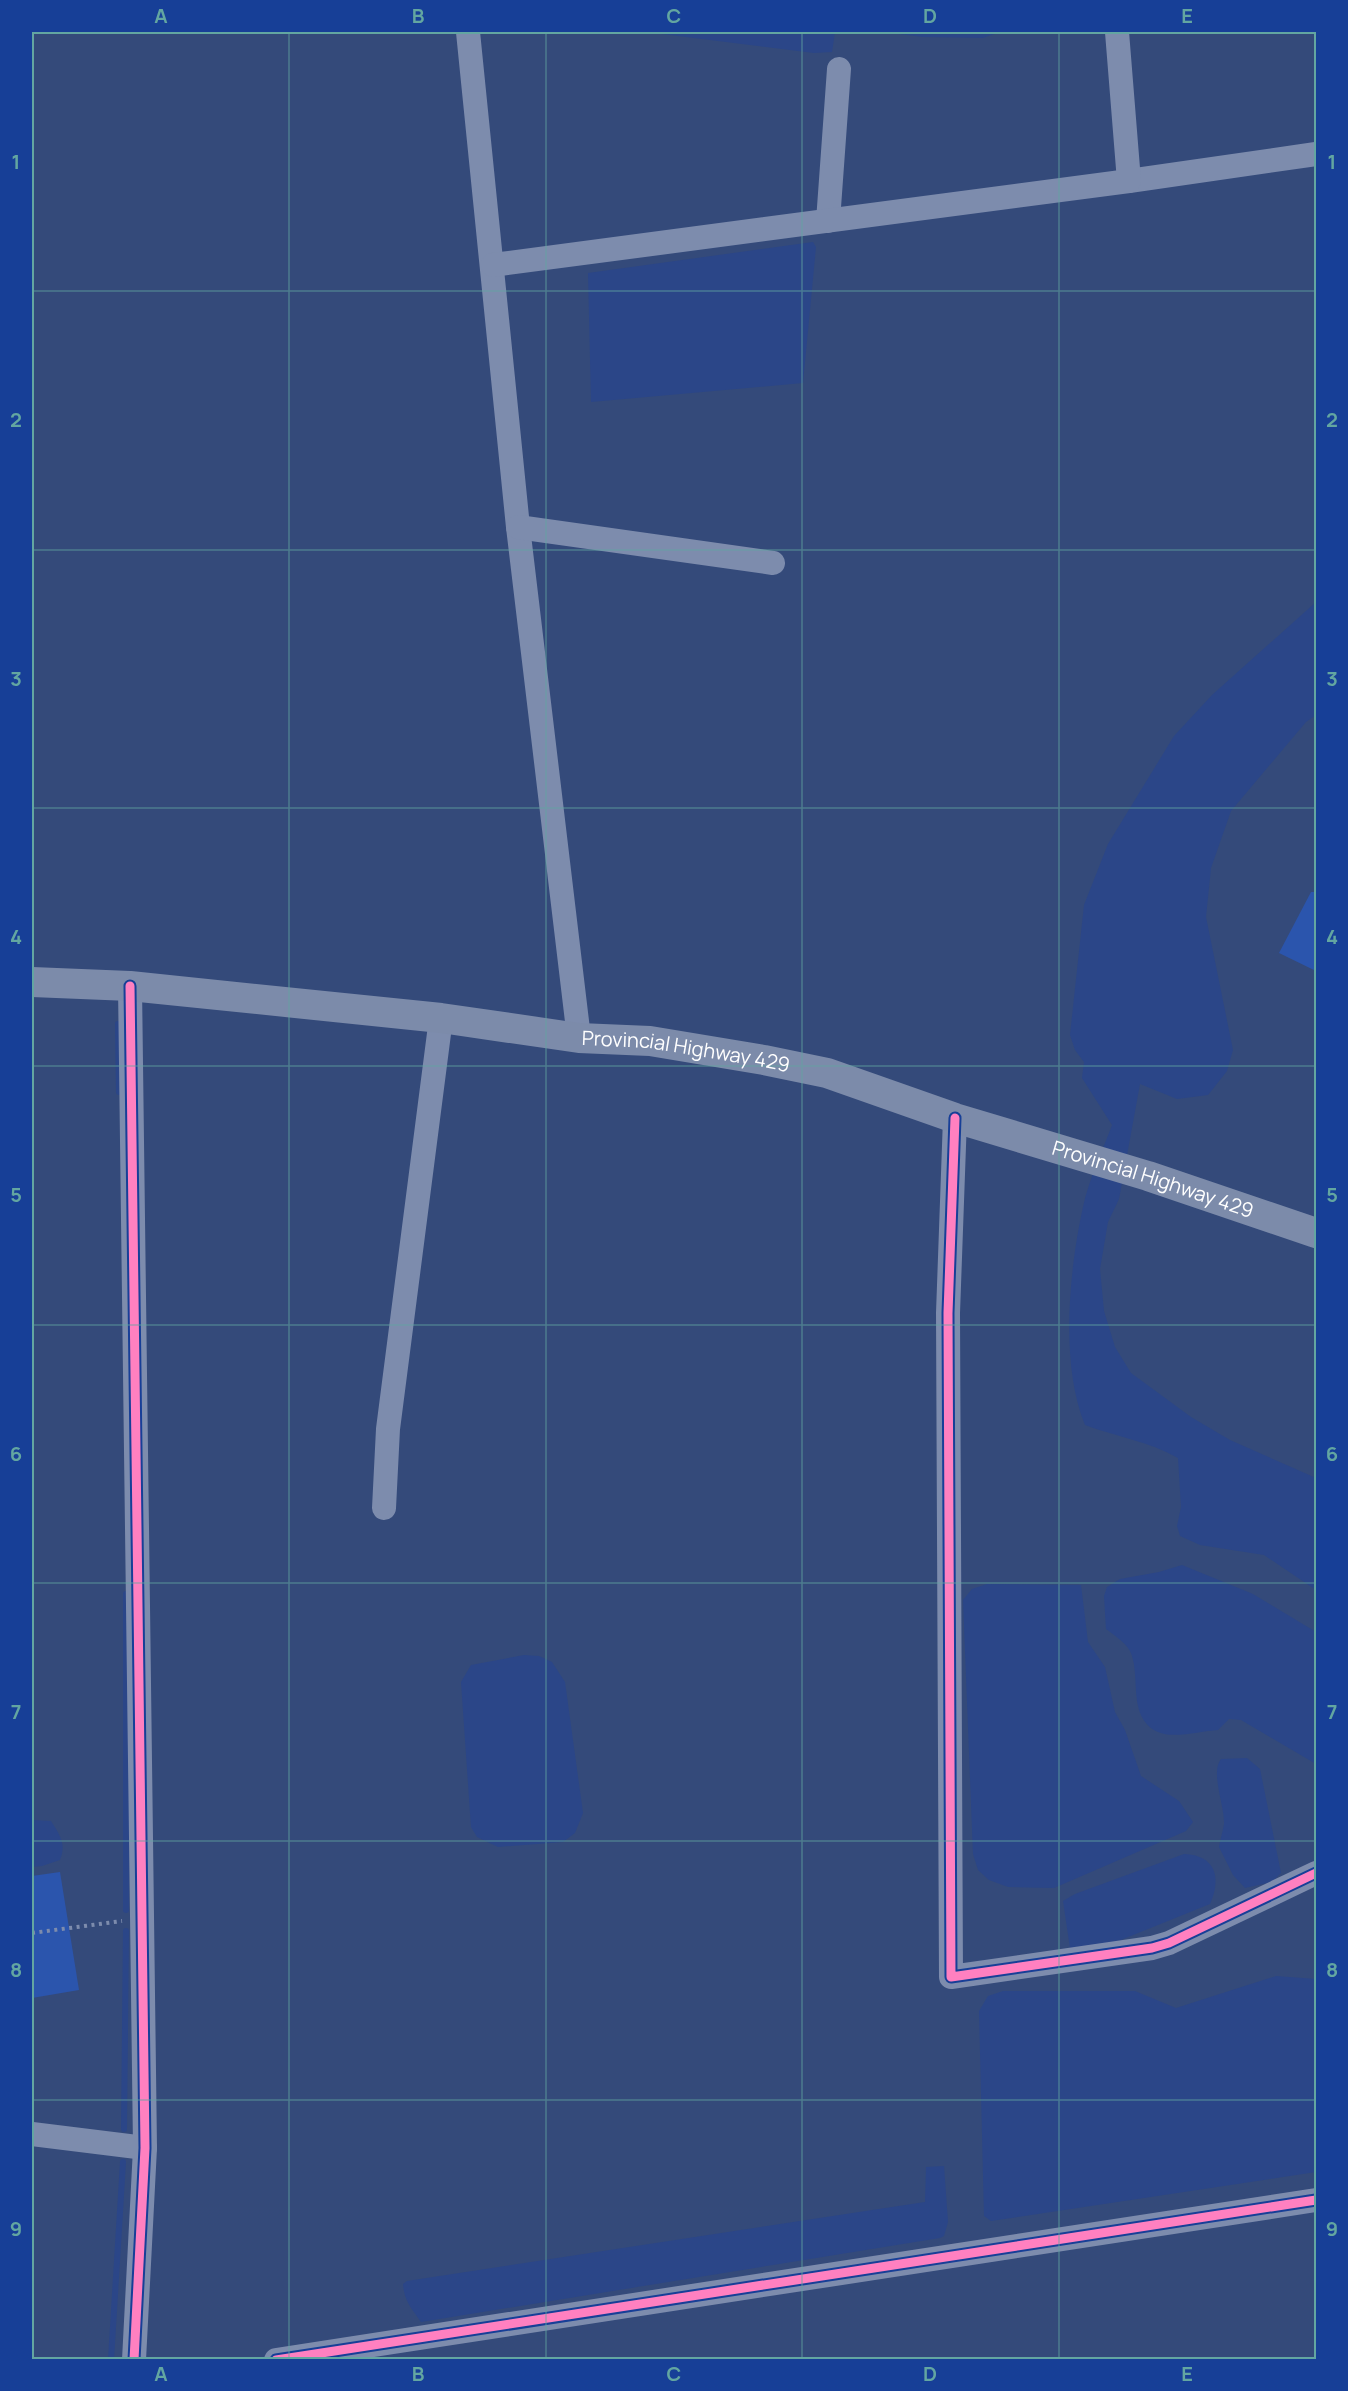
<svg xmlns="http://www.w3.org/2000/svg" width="1348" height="2391" font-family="Manrope,sans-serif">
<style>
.green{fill:#2b55ad}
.water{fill:#2b4688}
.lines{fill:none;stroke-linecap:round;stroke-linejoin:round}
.stream{stroke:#2b4688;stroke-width:6}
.path{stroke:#7d8cad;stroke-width:4;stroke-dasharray:3 4.5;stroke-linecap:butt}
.minor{stroke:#7d8cad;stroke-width:24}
.major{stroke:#7c8baa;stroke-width:30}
.cycleway-casing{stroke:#173f97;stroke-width:13}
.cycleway{stroke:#ff80c0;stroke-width:9}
.grid{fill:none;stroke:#63a6a1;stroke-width:1.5;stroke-opacity:0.55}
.labels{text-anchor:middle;stroke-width:4.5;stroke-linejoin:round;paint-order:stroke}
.street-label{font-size:20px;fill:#fff;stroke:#173f97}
.neatline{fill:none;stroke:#63a6a1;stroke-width:2}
.grid-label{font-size:20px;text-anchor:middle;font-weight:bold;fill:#63a6a1}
</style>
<rect width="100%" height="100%" fill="#344a7a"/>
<g class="green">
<path d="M 1311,892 L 1316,892 L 1316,971 L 1279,953 Z"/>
<path d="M 60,1872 L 79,1990 L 32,1998 L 32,1876 Z"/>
</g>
<g class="water">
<path d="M 646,32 L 835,32 L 832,52 L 814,53 Z"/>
<path d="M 883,32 L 1000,32 L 983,38 L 923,37 Z"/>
<path d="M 813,242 L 816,247 L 803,383 L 591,402 L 588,273 Z"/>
<path d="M 1316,602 L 1316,715 L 1306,722 L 1231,811 L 1211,868 L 1206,917 L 1233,1050 L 1227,1071 L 1208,1095 L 1177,1099 L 1140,1084 L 1119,1199 L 1108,1222 L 1100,1269 L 1104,1311 L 1115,1347 L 1131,1373 L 1191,1417 L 1230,1440 L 1316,1478 L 1316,1590 L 1264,1555 L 1200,1545 L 1180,1536 L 1177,1526 L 1181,1507 L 1178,1458 C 1148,1441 1117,1437 1085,1425 C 1060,1364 1069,1271 1083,1207 C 1089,1179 1102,1152 1112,1125 L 1082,1078 L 1084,1062 L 1075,1050 L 1070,1035 L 1084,905 L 1108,844 L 1174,736 L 1212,695 Z"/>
<path d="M 1182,1565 L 1253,1594 L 1316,1632 L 1316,1764 L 1241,1720 L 1229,1719 L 1218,1730 C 1201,1731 1173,1739 1158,1732 C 1126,1717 1142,1676 1130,1651 C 1125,1642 1114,1635 1106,1629 L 1104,1596 L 1107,1587 L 1120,1579 L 1159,1572 Z"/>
<path d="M 987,1584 L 1081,1585 L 1088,1642 L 1105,1667 L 1115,1712 L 1125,1730 L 1141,1776 L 1179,1801 L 1193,1822 L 1186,1831 L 1054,1888 L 1008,1887 L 989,1880 L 978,1870 L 973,1854 L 963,1600 L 972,1589 Z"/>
<path d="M 524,1655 L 539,1656 L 552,1662 L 565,1682 L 583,1813 L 575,1833 L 563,1842 L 498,1847 L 477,1837 L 471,1827 L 461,1682 L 471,1665 Z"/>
<path d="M 1247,1758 L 1260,1769 L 1281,1873 L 1272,1882 L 1245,1888 L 1233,1875 L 1219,1847 C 1220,1840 1223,1831 1224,1824 C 1225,1807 1210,1772 1221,1759 Z"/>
<path d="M 32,1820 L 51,1821 C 59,1834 67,1844 60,1860 L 42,1866 L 32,1867 Z"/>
<path d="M 1184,1854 C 1215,1855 1222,1877 1210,1904 L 1101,1948 L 1070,1948 L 1063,1901 L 1075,1894 Z"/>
<path d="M 1276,1976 L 1316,1979 L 1316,2172 L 991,2221 L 984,2216 L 979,2011 L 988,1996 L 1003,1991 L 1135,1991 L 1176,2008 Z"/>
<path d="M 944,2166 L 948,2222 L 944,2236 L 940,2238 L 421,2322 C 412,2309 404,2301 403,2284 L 407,2281 L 925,2202 L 926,2167 Z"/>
</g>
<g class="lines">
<g class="stream">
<path d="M 118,1024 L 119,1092"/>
<path d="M 126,1594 L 126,1910"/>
<path d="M 124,2129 L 126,1931"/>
<path d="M 111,2360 L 123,2162"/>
</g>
<path class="path" d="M 32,1933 L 122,1921"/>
<g class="minor">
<path d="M 468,32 L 518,527 L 579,1038"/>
<path d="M 1129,181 L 1316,154"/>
<path d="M 828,221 L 839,69"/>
<path d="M 493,265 L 1129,181 L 1117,32"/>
<path d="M 518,527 L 773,563"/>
<path d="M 130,986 L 145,2148 L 134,2360"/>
<path d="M 955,1118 L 948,1313 L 951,1977 L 1152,1948 L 1169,1943 L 1316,1873"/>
<path d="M 384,1508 L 388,1429 L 441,1018"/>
<path d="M 32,2134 L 145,2148"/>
<path d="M 276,2360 L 1316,2200"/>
</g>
<path class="major" id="s1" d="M 32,982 L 130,986 L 441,1018 L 579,1038 L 650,1041 L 764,1060 L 827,1073 L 955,1118 L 1148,1176 L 1316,1233"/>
<g class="cycleway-casing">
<g id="cycleway">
<path d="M 130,986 L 145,2148 L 134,2360"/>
<path d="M 955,1118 L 948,1313 L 951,1977 L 1152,1948 L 1169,1943 L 1316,1873"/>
<path d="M 276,2360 L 1316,2200"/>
</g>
</g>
<use href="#cycleway" class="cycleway"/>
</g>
<path class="grid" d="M 289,32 L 289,2360M 546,32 L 546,2360M 802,32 L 802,2360M 1059,32 L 1059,2360M 32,291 L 1316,291M 32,550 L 1316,550M 32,808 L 1316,808M 32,1066 L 1316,1066M 32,1325 L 1316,1325M 32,1583 L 1316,1583M 32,1841 L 1316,1841M 32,2100 L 1316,2100"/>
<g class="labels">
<g class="street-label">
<text dy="7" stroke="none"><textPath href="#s1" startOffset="658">Provincial Highway 429</textPath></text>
<text dy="7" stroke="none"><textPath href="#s1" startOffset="1144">Provincial Highway 429</textPath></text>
</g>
</g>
<rect width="1348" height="2391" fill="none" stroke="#173f97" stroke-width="66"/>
<rect x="33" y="33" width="1282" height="2325" class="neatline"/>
<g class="grid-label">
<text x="161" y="23">A</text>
<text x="418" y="23">B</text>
<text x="674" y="23">C</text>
<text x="930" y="23">D</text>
<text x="1187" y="23">E</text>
<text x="16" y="169">1</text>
<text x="1332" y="169">1</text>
<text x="16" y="427">2</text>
<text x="1332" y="427">2</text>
<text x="16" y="686">3</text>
<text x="1332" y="686">3</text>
<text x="16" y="944">4</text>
<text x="1332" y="944">4</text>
<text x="16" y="1202">5</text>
<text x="1332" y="1202">5</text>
<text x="16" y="1461">6</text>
<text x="1332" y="1461">6</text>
<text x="16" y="1719">7</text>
<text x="1332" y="1719">7</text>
<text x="16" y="1977">8</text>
<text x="1332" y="1977">8</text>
<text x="16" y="2236">9</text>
<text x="1332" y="2236">9</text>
<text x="161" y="2381">A</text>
<text x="418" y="2381">B</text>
<text x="674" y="2381">C</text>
<text x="930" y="2381">D</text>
<text x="1187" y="2381">E</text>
</g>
</svg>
